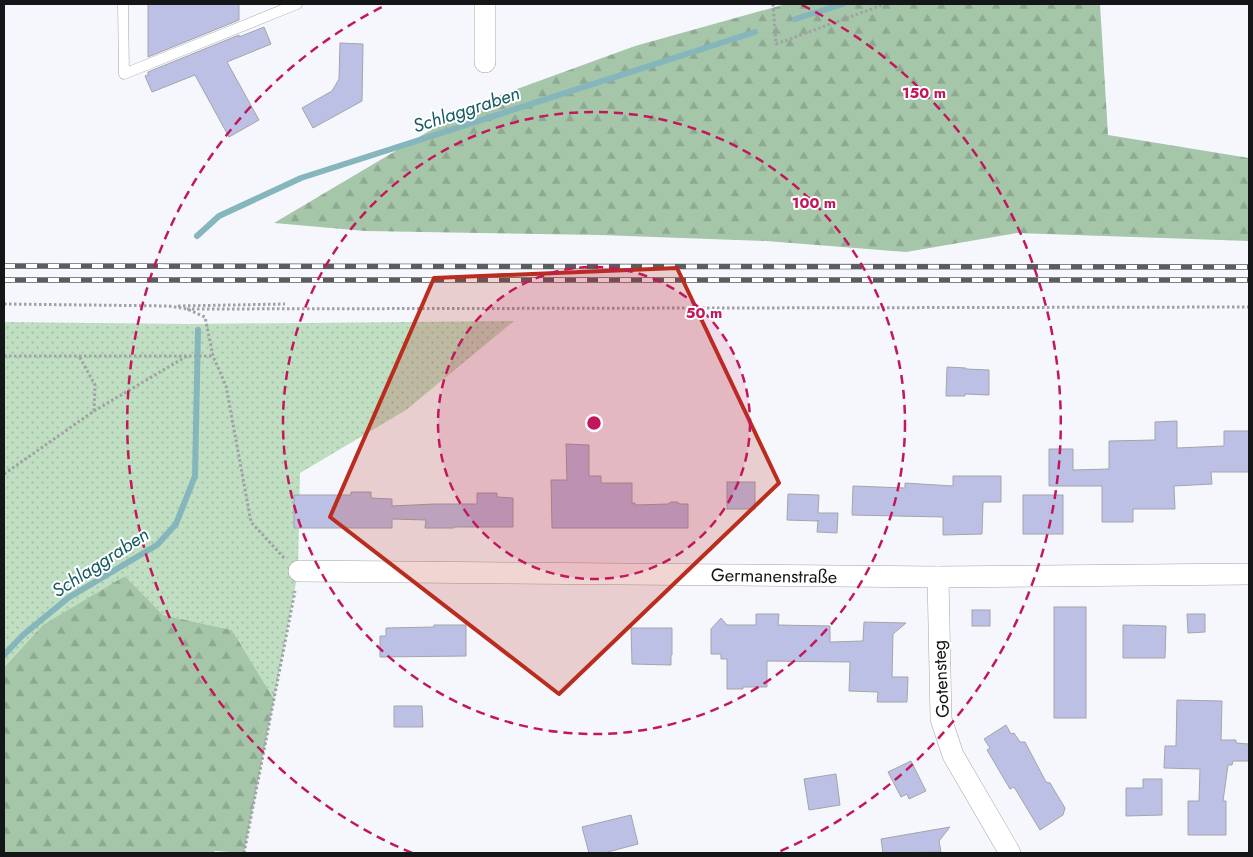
<svg xmlns="http://www.w3.org/2000/svg" width="1253" height="857" font-family="Jost,sans-serif">
<style>
.grass{fill:url(#grass-dots)}
.forest{fill:url(#forest-firs)}
.lines{fill:none;stroke-linecap:round;stroke-linejoin:round}
.stream{stroke:#85b6bc;stroke-width:6}
.building{fill:#bdc0e5;stroke:#a4a4aa}
.lane-casing{stroke:#a5a5aa;stroke-width:11}
.street-casing{stroke:#a5a5aa;stroke-width:22}
.path{stroke:#a0a1a5;stroke-width:3;stroke-dasharray:2.5 2.5;stroke-linecap:butt}
.lane{stroke:#fff;stroke-width:10}
.street{stroke:#fff;stroke-width:21}
.rail-casing{stroke:#5b5c5e;stroke-width:5.5}
.rail{stroke:#fff;stroke-width:4;stroke-dasharray:11;stroke-linecap:butt}
.marked{fill:#ba2d1e;fill-opacity:0.2;stroke:#ba2d1e;stroke-width:4;stroke-linejoin:round}
.ring{fill:none;stroke:#c2185b;stroke-width:2.5;stroke-dasharray:9 6}
.labels{text-anchor:middle;stroke-width:4;stroke-linejoin:round;paint-order:stroke}
.street-label{font-size:18px;fill:#151617;stroke:#fff}
.water-label{font-size:19px;font-style:italic;fill:#165b62;stroke:#fff}
.centre{fill:#c2185b;stroke:#fff;stroke-width:2.5}
.ring-label{font-size:15px;text-anchor:middle;font-weight:bold;fill:#c2185b;stroke:#fff;stroke-width:4;stroke-linejoin:round;paint-order:stroke}
</style>
<defs>
<pattern id="grass-dots" width="8" height="8" patternUnits="userSpaceOnUse" patternTransform="scale(1.25)"><rect width="8" height="8" fill="#bfdec2"/><path d="M2 2h.1M6 6h.1" fill="none" stroke="#a3bea6" stroke-width="1.8" stroke-linecap="round"/></pattern>
<pattern id="forest-firs" width="22" height="20" patternUnits="userSpaceOnUse" patternTransform="scale(1.25)"><rect width="22" height="20" fill="#a6c6aa"/><path d="M5 1l3.5 6h-7zM16 11l3.5 6h-7z" fill="#8ea992"/></pattern>
</defs>
<rect width="100%" height="100%" fill="#f6f7fc"/>
<path class="grass" d="M 514,321 L 406,410 L 300,473 L 298,572 L 274,699 L 232,630 L 163,615 L 125,576 L 4,668 L 4,322 L 188,324 Z"/>
<g class="forest">
<path d="M 786,4 L 1100,4 L 1108,135 L 1249,158 L 1249,241 L 1017,233 L 906,252 L 766,241 L 600,235 L 365,231 L 274,223 L 473,105 L 635,46 Z"/>
<path d="M 125,576 L 163,615 L 232,630 L 274,699 L 244,853 L 215,851 L 213,853 L 4,853 L 4,668 L 43,625 Z"/>
</g>
<g class="lines">
<g class="stream">
<path d="M 795,19 L 843,4"/>
<path d="M 197,236 L 219,216 L 301,178 L 755,32"/>
<path d="M 4,655 L 23,635 L 68,598 L 157,545 L 176,524 L 195,476 L 198,330"/>
</g>
</g>
<g class="building">
<path d="M 148,4 L 239,4 L 239,20 L 148,57 Z"/>
<path d="M 264,27 L 271,44 L 227,62 L 259,120 L 229,137 L 195,75 L 152,92 L 145,76 L 148,75 L 148,72 L 239,35 L 239,37 Z"/>
<path d="M 340,43 L 363,44 L 362,101 L 313,128 L 302,108 L 332,91 L 339,79 Z"/>
<path d="M 947,367 L 966,368 L 966,369 L 989,370 L 989,395 L 965,394 L 965,396 L 946,396 Z"/>
<path d="M 1177,421 L 1177,448 L 1224,446 L 1224,431 L 1249,431 L 1249,472 L 1211,472 L 1212,484 L 1174,486 L 1175,509 L 1133,509 L 1133,522 L 1102,522 L 1102,486 L 1049,486 L 1049,449 L 1073,449 L 1073,470 L 1109,469 L 1109,441 L 1155,440 L 1155,422 Z"/>
<path d="M 566,444 L 589,445 L 589,476 L 601,476 L 601,483 L 632,483 L 632,503 L 635,503 L 635,505 L 668,504 L 671,502 L 677,502 L 680,504 L 688,504 L 688,528 L 552,528 L 551,480 L 567,480 Z"/>
<path d="M 953,476 L 1001,476 L 1001,502 L 983,502 L 982,534 L 943,535 L 943,517 L 852,515 L 853,486 L 905,488 L 905,483 L 953,486 Z"/>
<rect x="727" y="482" width="28" height="27"/>
<path d="M 351,492 L 371,492 L 371,498 L 392,499 L 392,506 L 434,504 L 477,504 L 477,493 L 497,493 L 497,497 L 513,498 L 513,527 L 454,527 L 454,528 L 425,528 L 426,520 L 392,519 L 392,528 L 294,528 L 294,495 L 351,495 Z"/>
<path d="M 788,494 L 819,495 L 818,513 L 838,513 L 837,533 L 817,532 L 818,520 L 818,521 L 787,520 Z"/>
<rect x="1023" y="495" width="40" height="39"/>
<rect x="1054" y="607" width="32" height="111"/>
<rect x="972" y="610" width="18" height="16"/>
<path d="M 756,614 L 779,614 L 778,625 L 830,626 L 830,642 L 863,641 L 864,622 L 906,623 L 893,634 L 892,677 L 908,677 L 907,702 L 877,702 L 878,692 L 849,691 L 850,662 L 767,661 L 767,687 L 743,687 L 743,689 L 727,689 L 727,659 L 721,659 L 721,654 L 711,654 L 711,629 L 721,618 L 727,625 L 756,625 Z"/>
<path d="M 1187,614 L 1205,614 L 1205,632 L 1188,633 Z"/>
<path d="M 434,625 L 466,625 L 466,656 L 380,657 L 380,636 L 386,636 L 386,628 L 434,627 Z"/>
<path d="M 1123,625 L 1166,626 L 1165,658 L 1123,658 Z"/>
<path d="M 631,628 L 672,628 L 672,655 L 671,655 L 671,665 L 632,664 Z"/>
<path d="M 1177,700 L 1222,701 L 1221,740 L 1236,740 L 1236,743 L 1249,744 L 1249,761 L 1233,761 L 1232,765 L 1228,765 L 1223,801 L 1226,801 L 1226,835 L 1188,835 L 1188,801 L 1199,801 L 1200,769 L 1164,768 L 1165,746 L 1176,746 Z"/>
<path d="M 394,706 L 422,706 L 423,727 L 394,727 Z"/>
<path d="M 1006,725 L 1011,734 L 1014,733 L 1020,742 L 1025,742 L 1046,782 L 1050,783 L 1065,808 L 1063,815 L 1040,830 L 1014,787 L 1010,789 L 987,750 L 990,748 L 984,739 Z"/>
<path d="M 911,761 L 926,791 L 909,799 L 907,794 L 901,797 L 888,772 Z"/>
<path d="M 836,774 L 840,805 L 809,810 L 804,779 Z"/>
<path d="M 1143,779 L 1162,779 L 1162,815 L 1126,816 L 1126,788 L 1143,788 Z"/>
<path d="M 631,815 L 638,844 L 604,853 L 589,853 L 582,827 Z"/>
<path d="M 950,827 L 939,841 L 941,852 L 883,853 L 881,839 Z"/>
</g>
<g class="lines">
<g class="lane-casing">
<path id="lane" d="M 123,4 L 124,74 L 297,4"/>
</g>
<g class="street-casing">
<g id="street">
<path d="M 485,62 L 485,4"/>
<path d="M 299,571 L 938,577 L 1249,574"/>
<path d="M 938,577 L 941,719 L 953,755 L 1010,853"/>
</g>
</g>
<g class="path">
<path d="M 773,4 L 776,44 L 885,4"/>
<path d="M 4,304 L 169,306 L 187,309 L 205,317 L 213,356 L 226,386 L 251,522 L 285,559"/>
<path d="M 178,306 L 285,304"/>
<path d="M 187,309 L 1249,307"/>
<path d="M 4,356 L 213,356"/>
<path d="M 94,411 L 187,356"/>
<path d="M 4,474 L 94,411 L 95,385 L 79,356"/>
<path d="M 244,853 L 295,591"/>
</g>
<use href="#lane" class="lane"/>
<use href="#street" class="street"/>
<g class="rail-casing">
<g id="rail">
<path d="M 4,266 L 1249,267"/>
<path d="M 4,280 L 1249,280"/>
</g>
</g>
<use href="#rail" class="rail"/>
</g>
<path class="marked" d="M 677,268 L 779,483 L 559,694 L 330,517 L 434,278 Z"/>
<circle cx="594" cy="423" r="156" fill="#c2185b" fill-opacity=".12"/>
<g class="ring">
<circle cx="594" cy="423" r="156"/>
<circle cx="594" cy="423" r="311"/>
<path d="M412 853A467 467 0 0 1 386 5M802 5A467 467 0 0 1 776 853"/>
</g>
<g class="labels">
<g class="street-label">
<text transform="translate(774 576) rotate(1)" y="6">Germanenstraße</text>
<text transform="translate(941 679) rotate(-93)" y="6">Gotensteg</text>
</g>
<g class="water-label">
<text transform="translate(466 109) rotate(-18)" y="7">Schlaggraben</text>
<text transform="translate(100 562) rotate(-33)" y="7">Schlaggraben</text>
</g>
</g>
<circle cx="594" cy="423" r="8" class="centre"/>
<g class="ring-label">
<text x="924" y="98">150 m</text>
<text x="814" y="208">100 m</text>
<text x="704" y="318">50 m</text>
</g>
<rect width="1253" height="857" fill="none" stroke="#151617" stroke-width="10"/>
</svg>
